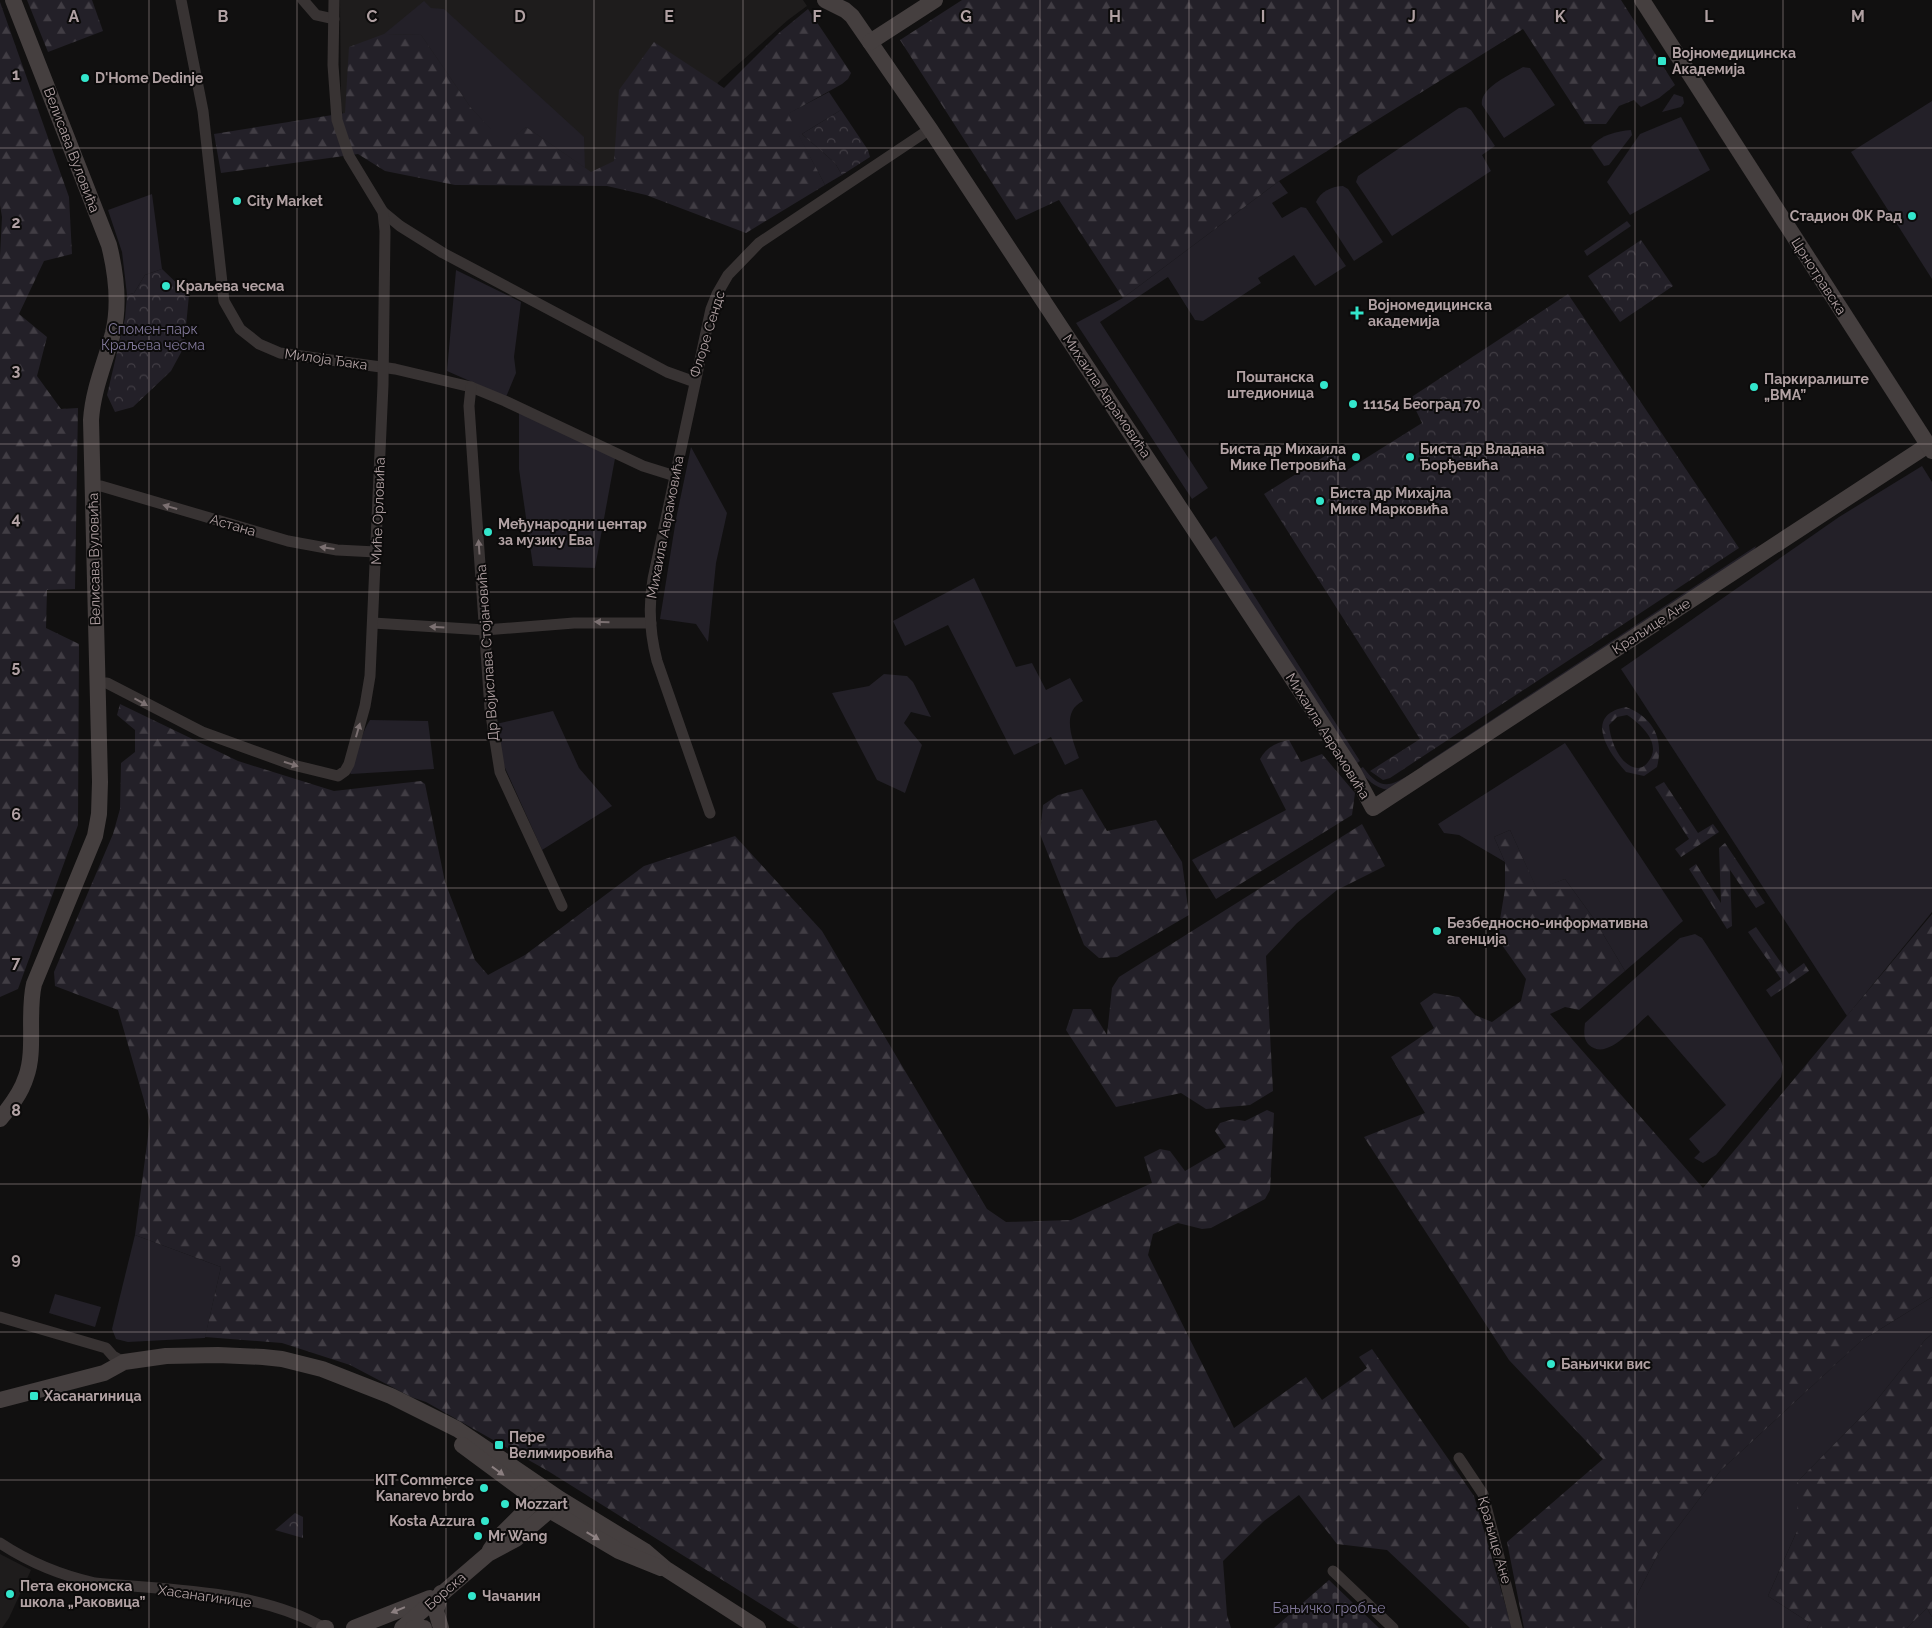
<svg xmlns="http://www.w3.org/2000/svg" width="1932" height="1628" font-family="Raleway,sans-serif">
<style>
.built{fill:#1e1c1c}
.green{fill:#232028}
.forest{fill:url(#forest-firs);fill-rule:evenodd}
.cemetery{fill:url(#cemetery-stones)}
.park{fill:url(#park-crowns)}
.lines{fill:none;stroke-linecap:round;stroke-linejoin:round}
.street{stroke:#383333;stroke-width:11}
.secondary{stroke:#453f3f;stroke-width:16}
.oneway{fill:#7b7071}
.oneway2{fill:#8b7f80}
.grid{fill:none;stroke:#b1a1a3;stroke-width:1;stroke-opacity:0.55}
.poi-dot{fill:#33e6cc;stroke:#0c0b0b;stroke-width:2}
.labels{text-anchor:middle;stroke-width:4;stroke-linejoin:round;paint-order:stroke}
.poi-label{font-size:14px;font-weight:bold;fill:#b1a1a3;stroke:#0c0b0b;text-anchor:start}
.street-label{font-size:14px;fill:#b1a1a3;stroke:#0c0b0b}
.park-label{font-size:14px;fill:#82799b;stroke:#0c0b0b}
.grid-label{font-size:16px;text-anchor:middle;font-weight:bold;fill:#b1a1a3;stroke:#0c0b0b;stroke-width:4;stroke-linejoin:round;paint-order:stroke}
</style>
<defs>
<pattern id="forest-firs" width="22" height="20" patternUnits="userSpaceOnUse" patternTransform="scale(1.25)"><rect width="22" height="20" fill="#232028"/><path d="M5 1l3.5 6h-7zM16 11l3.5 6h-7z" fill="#413d44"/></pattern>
<pattern id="cemetery-stones" width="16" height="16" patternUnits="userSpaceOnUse" patternTransform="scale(1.25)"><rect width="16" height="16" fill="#232028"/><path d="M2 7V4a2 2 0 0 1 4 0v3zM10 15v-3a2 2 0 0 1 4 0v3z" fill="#413d44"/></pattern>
<pattern id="park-crowns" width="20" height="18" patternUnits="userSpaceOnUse" patternTransform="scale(1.25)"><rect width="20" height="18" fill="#232028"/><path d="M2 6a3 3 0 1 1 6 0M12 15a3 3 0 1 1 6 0" fill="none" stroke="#413d44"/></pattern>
</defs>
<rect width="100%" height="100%" fill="#111010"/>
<g class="built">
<path d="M 340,0 L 803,0 L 807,6 L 788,20 L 725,76 L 618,176 L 352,141 L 341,108 Z"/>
<path d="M 0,1554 L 31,1570 L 9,1618 L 2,1628 L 0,1628 Z"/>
</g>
<g class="green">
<path d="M 424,1 L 431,8 L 444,9 L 584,137 L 585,168 L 526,127 L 505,145 L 471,108 L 421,35 L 384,34 Z"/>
<path d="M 1523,67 L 1530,68 L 1555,105 L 1504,138 L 1482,105 C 1479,88 1510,75 1523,67 Z"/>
<path d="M 829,92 L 841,110 L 802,134 L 835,163 L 842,175 L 825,185 L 787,114 Z"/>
<path d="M 1674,94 L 1683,97 L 1684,103 L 1681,107 L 1662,112 Z"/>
<path d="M 1932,101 L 1932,279 L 1851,152 Z"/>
<path d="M 1466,107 L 1471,110 L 1495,146 L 1482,155 L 1491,171 L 1392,236 L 1356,182 L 1358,176 L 1459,108 Z"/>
<path d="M 1681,117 L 1710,170 L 1630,215 L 1607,182 L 1640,134 Z"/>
<path d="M 1631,130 L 1632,135 L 1609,165 L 1604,166 L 1591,147 C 1600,135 1617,131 1631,130 Z"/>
<path d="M 1279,181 L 1288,193 L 1272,203 L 1282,218 L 1301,207 L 1306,208 L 1346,266 L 1315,286 L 1294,255 L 1258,278 L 1261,283 L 1203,321 L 1195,320 L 1168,277 L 1100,322 L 1208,488 L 1192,499 L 1076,323 L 1123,298 Z"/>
<path d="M 1343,186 L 1348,189 L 1383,242 L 1354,261 L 1316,202 C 1320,192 1332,186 1343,186 Z"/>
<path d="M 152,194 L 162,269 L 145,275 L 134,293 L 127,295 L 122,252 L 108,210 Z"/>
<path d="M 1627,221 L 1631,226 L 1587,256 L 1584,251 Z"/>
<path d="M 456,270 L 521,302 L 514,357 L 516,373 L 506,397 L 447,371 Z"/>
<path d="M 519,407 L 616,453 L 595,568 L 533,566 L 519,469 Z"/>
<path d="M 691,447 L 727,513 L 716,563 L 708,642 L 696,624 L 660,619 L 676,519 Z"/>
<path d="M 1922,466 L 1932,482 L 1932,912 L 1847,1016 L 1621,669 L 1839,517 Z"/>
<path d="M 1216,536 L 1360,761 L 1356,764 L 1209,541 Z"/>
<path d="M 1756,546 L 1753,553 L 1421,769 L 1423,765 Z"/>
<path d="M 974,578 L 1016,667 L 1032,663 L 1046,690 L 1070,678 L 1083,701 C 1060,712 1073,741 1079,758 L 1065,765 L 1051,737 L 1014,755 L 948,625 L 905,646 L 893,621 Z"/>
<path d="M 884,674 L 907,676 L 913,682 L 931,717 L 911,712 L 904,723 L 922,745 L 905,793 L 877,780 L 832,693 L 869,686 Z"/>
<path d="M 553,711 L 579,768 L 612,806 L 542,850 L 501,759 L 496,724 Z"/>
<path d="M 370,720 L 428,721 L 434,769 L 351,774 L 348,771 C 357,755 361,733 370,720 Z"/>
<path d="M 1565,743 L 1683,921 L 1625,971 L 1594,919 L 1565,879 L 1537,890 L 1510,830 L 1494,837 L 1505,862 L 1459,835 L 1444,833 L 1438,824 Z"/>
<path d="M 1363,767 C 1381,791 1389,787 1412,773 L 1388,790 C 1373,787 1369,780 1358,770 Z"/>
<path d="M 1695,934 L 1702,938 L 1706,944 L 1780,1058 L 1783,1067 L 1781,1077 L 1716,1155 L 1703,1163 L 1694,1158 L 1700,1152 L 1689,1139 L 1726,1105 L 1648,1015 C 1635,1025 1608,1062 1589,1045 C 1583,1039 1584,1031 1585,1023 L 1680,938 Z"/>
<path d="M 135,1235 L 221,1267 L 205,1338 L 128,1342 L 116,1339 L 112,1329 Z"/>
<path d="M 55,1294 L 101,1307 L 95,1327 L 49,1313 Z"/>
<path d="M 1932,1297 L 1932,1334 L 1925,1340 L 1872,1406 L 1797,1482 L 1797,1531 L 1768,1596 L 1810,1623 L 1807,1628 L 1635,1628 L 1637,1595 L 1659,1552 L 1721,1470 L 1861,1341 Z"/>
<path d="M 1927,1608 L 1932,1617 L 1932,1628 L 1907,1628 Z"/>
</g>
<g class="forest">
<path d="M 27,0 L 92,0 L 103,31 L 48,52 Z"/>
<path d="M 962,0 L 1621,0 L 1675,85 L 1659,98 L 1641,107 L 1634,100 L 1619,106 L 1606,124 L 1585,124 L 1523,29 L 1279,181 L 1123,298 L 1059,200 L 1016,220 L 900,40 Z"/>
<path d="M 0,2 L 69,197 L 72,254 L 44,261 L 19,314 L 47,337 L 37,376 L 61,409 L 78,408 L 75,589 L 47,590 L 46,628 L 79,644 L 78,825 L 18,989 L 0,997 L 0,256 L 2,217 L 0,205 Z"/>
<path d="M 808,9 L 851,73 L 848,79 L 842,84 L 788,114 L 825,185 L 746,233 L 646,195 L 607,186 L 455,185 L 385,171 L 358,154 L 221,173 L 214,134 L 345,113 L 349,47 L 384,34 L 421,35 L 471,108 L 505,144 L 526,127 L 591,172 L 614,161 L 619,90 L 654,42 L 724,88 L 780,32 Z"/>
<path d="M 120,704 L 238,761 L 334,791 L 421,781 L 425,784 L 445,882 L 475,960 L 488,975 L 525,955 L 644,866 L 735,836 L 822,931 L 987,1209 L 1006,1222 L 1071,1220 L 1152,1183 L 1144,1157 L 1160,1149 L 1170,1151 L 1185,1171 L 1226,1147 L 1215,1131 L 1220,1123 L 1233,1119 L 1245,1121 L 1267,1110 L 1274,1113 L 1270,1190 L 1265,1199 L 1211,1228 L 1202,1229 L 1178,1223 L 1153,1234 L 1148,1255 L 1234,1428 L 1306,1377 L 1322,1400 L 1367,1368 L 1359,1357 L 1372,1349 L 1474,1496 L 1512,1628 L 1470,1628 L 1387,1550 L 1337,1544 L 1299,1495 L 1264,1521 L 1223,1561 L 1227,1615 L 1231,1628 L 799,1628 L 548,1471 L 426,1402 L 411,1397 L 350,1365 L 282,1343 L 205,1337 L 221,1267 L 135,1235 L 150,1121 L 118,1010 L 55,986 L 54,972 L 113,834 L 120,809 L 121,763 L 135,752 L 135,730 L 117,715 Z"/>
<path d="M 1626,707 C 1654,718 1664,739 1657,767 L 1644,776 L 1626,772 C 1608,752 1583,715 1626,707 ZM 1627,715 C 1641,724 1663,744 1648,762 C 1646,765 1642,768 1638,768 C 1620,767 1610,740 1609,725 L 1617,717 Z"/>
<path d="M 1289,740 L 1301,762 L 1322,754 L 1355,793 L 1352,815 L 1216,899 L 1192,860 L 1286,810 L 1260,759 C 1267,747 1275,743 1289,740 Z"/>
<path d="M 1664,782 L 1698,833 L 1713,824 L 1719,832 L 1681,857 L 1675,849 L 1689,839 L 1655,787 Z"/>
<path d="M 1082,789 L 1107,831 L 1156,820 L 1182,862 L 1189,915 L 1117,957 L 1099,958 L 1084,945 L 1040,834 L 1043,805 L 1058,795 Z"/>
<path d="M 1362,824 L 1385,866 L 1337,890 L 1297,923 L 1266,956 L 1273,1091 L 1250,1105 L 1206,1109 L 1181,1093 L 1116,1107 L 1066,1030 L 1073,1009 L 1091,1009 L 1107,1035 L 1112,988 L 1119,977 Z"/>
<path d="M 1510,830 L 1537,889 L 1565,879 L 1594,919 L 1625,971 L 1579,1010 L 1565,1007 L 1550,1014 L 1703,1188 L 1932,914 L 1932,1297 L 1861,1341 L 1721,1470 L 1659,1552 L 1637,1595 L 1635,1628 L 1524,1628 L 1507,1542 L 1603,1459 L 1509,1360 L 1364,1137 L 1425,1113 L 1391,1057 L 1434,1028 L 1420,1003 L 1434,993 L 1459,997 L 1475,1015 L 1492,1022 L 1521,1001 L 1526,979 L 1497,938 L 1505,889 L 1505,862 L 1494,837 Z"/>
<path d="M 1725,843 L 1765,903 L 1756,908 L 1730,870 L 1732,926 L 1727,929 L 1689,869 L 1696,864 L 1721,903 L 1719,848 Z"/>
<path d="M 1756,927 L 1789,974 L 1804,963 L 1809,971 L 1771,997 L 1766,990 L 1781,979 L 1748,932 Z"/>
<path d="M 1932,1334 L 1932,1617 L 1927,1608 L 1907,1628 L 1807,1628 L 1810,1623 L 1768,1596 L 1797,1531 L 1797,1482 L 1872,1406 L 1925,1340 Z"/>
</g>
<path class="cemetery" d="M 1329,1580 L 1379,1628 L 1274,1628 Z"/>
<g class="park">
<path d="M 841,110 L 868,150 L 870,157 L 842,175 L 835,163 L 802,134 Z"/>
<path d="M 1641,240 L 1673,286 L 1620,322 L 1588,276 Z"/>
<path d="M 162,269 L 189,295 L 184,347 L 171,371 L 133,407 L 115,412 L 107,395 L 125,318 L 127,295 L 134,293 L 145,275 Z"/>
<path d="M 1568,294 L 1739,548 L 1390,778 L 1383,780 L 1370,771 L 1420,739 L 1264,494 L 1333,451 L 1347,470 L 1422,423 L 1410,398 Z"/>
<path d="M 295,1513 L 303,1517 L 303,1538 L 275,1530 Z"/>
</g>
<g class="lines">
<g class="street">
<path d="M 181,0 L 203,111 L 224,301 L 240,329 L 259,344 L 280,353 L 395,369 L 471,387 L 505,401 L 643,466 L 675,476"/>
<path d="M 303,0 L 316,15 L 334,19"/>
<path d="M 383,212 L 400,226 L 443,253 L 667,372 L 695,382"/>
<path d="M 471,387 L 469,406 L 490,709 L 500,772 L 562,906"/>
<path d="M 92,486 L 101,486 L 288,541 L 337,550 L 376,552"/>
<path d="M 373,623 L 485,630 L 574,623 L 651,623"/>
<path d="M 97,683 L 107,683 L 202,732 L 293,765 L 338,776 L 345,771 L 349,764 L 365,706 L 370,676 L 383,385 L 385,231 L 383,212 L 349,156 L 337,120 L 333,65 L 334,0"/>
<path d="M 710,813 L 657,661 C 650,634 648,607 653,579 L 711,309 L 717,294 L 728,275 L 759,243 L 930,129"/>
<path d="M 0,1317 L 106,1348 L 113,1356 L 124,1362"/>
<path d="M 1459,1458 L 1483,1494 L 1517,1628"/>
<path d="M 0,1543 C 30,1563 60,1575 95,1583 C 167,1590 261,1590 324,1628"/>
<path d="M 1333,1571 L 1393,1628"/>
</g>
<g class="secondary">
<path d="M 825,0 L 845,10 L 852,16 L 930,129 L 1323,725 L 1353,771 L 1373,808 L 1928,445"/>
<path d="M 1642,0 L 1932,451"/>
<path d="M 870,42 L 935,0"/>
<path d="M 0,1119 C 11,1106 21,1093 26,1077 C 36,1050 27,1014 34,984 L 95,836 L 99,814 L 100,782 L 91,420 C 93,389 105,363 113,333 C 120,304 116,273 109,245 L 13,0"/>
<path d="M 0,1400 L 104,1373 L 124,1362 L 166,1356 L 218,1355 L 263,1357 L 282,1359 L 322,1369 L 391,1396 L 457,1429 L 560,1499 L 645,1551 L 666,1569 L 758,1628"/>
<path d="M 462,1445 L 551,1511 L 619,1551 L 661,1568"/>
<path d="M 490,1550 L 499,1537 L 543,1493"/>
<path d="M 324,1628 L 326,1628"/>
<path d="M 354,1628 L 430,1598"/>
<path d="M 402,1628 L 488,1554 L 516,1539 L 557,1504"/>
<path d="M 413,1628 L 424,1628"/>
<path d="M 441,1628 L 436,1611 L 441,1593"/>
</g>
</g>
<defs><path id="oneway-solid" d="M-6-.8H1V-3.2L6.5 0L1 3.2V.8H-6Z" transform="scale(1.25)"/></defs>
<g class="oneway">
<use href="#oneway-solid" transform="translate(170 507) rotate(-164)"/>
<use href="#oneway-solid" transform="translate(479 547) rotate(-94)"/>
<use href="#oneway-solid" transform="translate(327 548) rotate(-172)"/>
<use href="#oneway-solid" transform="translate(602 622) rotate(-178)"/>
<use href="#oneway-solid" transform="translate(437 627) rotate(-176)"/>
<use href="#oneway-solid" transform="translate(141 702) rotate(29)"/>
<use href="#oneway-solid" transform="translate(358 730) rotate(-74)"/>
<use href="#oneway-solid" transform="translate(291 764) rotate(18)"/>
</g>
<g class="oneway2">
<use href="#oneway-solid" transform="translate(498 1471) rotate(36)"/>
<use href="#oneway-solid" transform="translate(593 1536) rotate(31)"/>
<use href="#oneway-solid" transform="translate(398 1610) rotate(158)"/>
</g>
<path class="grid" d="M 149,0 L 149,1628M 297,0 L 297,1628M 446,0 L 446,1628M 594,0 L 594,1628M 743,0 L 743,1628M 892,0 L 892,1628M 1040,0 L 1040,1628M 1189,0 L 1189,1628M 1338,0 L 1338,1628M 1486,0 L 1486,1628M 1635,0 L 1635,1628M 1783,0 L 1783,1628M 0,148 L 1932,148M 0,296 L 1932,296M 0,444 L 1932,444M 0,592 L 1932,592M 0,740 L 1932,740M 0,888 L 1932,888M 0,1036 L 1932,1036M 0,1184 L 1932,1184M 0,1332 L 1932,1332M 0,1480 L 1932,1480"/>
<g class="poi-dot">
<rect x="1657" y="56" width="10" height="10" rx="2.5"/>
<circle cx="85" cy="78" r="5"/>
<circle cx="237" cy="201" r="5"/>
<circle cx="1912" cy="216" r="5"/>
<circle cx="166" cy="286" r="5"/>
<path d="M1354.5 305.5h5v5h5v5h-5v5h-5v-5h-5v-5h5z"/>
<circle cx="1324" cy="385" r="5"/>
<circle cx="1754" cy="387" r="5"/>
<circle cx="1353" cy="404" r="5"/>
<circle cx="1356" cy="457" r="5"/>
<circle cx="1410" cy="457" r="5"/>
<circle cx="1320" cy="501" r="5"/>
<circle cx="488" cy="532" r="5"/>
<circle cx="1437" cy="931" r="5"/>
<circle cx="1551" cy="1364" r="5"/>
<rect x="29" y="1391" width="10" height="10" rx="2.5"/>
<rect x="494" y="1440" width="10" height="10" rx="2.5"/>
<circle cx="484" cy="1488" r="5"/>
<circle cx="505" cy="1504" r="5"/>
<circle cx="485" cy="1521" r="5"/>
<circle cx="478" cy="1536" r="5"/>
<circle cx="10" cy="1594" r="5"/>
<circle cx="472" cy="1596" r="5"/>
</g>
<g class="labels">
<g class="poi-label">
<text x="1672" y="58">Војномедицинска<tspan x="1672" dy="16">Академија</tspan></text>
<text x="95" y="83">D'Home Dedinje</text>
<text x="247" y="206">City Market</text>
<text x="1902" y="221" text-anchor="end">Стадион ФК Рад</text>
<text x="176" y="291">Краљева чесма</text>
<text x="1368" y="310">Војномедицинска<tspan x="1368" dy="16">академија</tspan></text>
<text x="1314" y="382" text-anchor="end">Поштанска<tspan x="1314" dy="16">штедионица</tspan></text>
<text x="1764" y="384">Паркиралиште<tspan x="1764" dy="16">„ВМА”</tspan></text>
<text x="1363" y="409">11154 Београд 70</text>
<text x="1346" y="454" text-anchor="end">Биста др Михаила<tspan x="1346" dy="16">Мике Петровића</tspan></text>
<text x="1420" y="454">Биста др Владана<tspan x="1420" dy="16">Ђорђевића</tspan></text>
<text x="1330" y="498">Биста др Михајла<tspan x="1330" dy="16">Мике Марковића</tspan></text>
<text x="498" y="529">Међународни центар<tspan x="498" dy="16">за музику Ева</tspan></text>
<text x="1447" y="928">Безбедносно-информативна<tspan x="1447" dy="16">агенција</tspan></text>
<text x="1561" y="1369">Бањички вис</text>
<text x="44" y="1401">Хасанагиница</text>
<text x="509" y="1442">Пере<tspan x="509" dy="16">Велимировића</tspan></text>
<text x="474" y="1485" text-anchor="end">KIT Commerce<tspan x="474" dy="16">Kanarevo brdo</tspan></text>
<text x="515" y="1509">Mozzart</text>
<text x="475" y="1526" text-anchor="end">Kosta Azzura</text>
<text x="488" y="1541">Mr Wang</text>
<text x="20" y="1591">Пета економска<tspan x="20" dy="16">школа „Раковица”</tspan></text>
<text x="482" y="1601">Чачанин</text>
</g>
<g class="street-label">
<text transform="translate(72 150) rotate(69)" y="5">Велисава Вуловића</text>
<text transform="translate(1819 276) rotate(57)" y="5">Црнотравска</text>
<text transform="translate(707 334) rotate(-73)" y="5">Флоре Сендс</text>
<text transform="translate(326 359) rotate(8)" y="5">Милоја Ђака</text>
<text transform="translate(1107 396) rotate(56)" y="5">Михаила Аврамовића</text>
<text transform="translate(378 511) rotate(-88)" y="5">Миће Орловића</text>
<text transform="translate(233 525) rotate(16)" y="5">Астана</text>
<text transform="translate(665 527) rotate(-79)" y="5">Михаила Аврамовића</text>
<text transform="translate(94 559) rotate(-91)" y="5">Велисава Вуловића</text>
<text transform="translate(1651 626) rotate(-33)" y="5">Краљице Ане</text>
<text transform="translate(487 653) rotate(-94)" y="5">Др Војислава Стојановића</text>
<text transform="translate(1328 736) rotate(58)" y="5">Михаила Аврамовића</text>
<text transform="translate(1495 1540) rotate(74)" y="5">Краљице Ане</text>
<text transform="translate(445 1591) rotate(-41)" y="5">Борска</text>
<text transform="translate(205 1596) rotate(8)" y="5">Хасанагинице</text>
</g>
<g class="park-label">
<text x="153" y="334">Спомен-парк<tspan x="153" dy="16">Краљева чесма</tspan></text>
<text x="1329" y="1613">Бањичко гробље</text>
</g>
</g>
<g class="grid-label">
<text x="74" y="22">A</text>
<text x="223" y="22">B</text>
<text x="372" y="22">C</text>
<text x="520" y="22">D</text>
<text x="669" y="22">E</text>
<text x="817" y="22">F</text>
<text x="966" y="22">G</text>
<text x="1115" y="22">H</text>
<text x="1263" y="22">I</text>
<text x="1412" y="22">J</text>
<text x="1560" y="22">K</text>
<text x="1709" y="22">L</text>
<text x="1858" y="22">M</text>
<text x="16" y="80">1</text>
<text x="16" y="228">2</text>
<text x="16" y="376">3</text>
<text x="16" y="524">4</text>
<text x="16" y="672">5</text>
<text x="16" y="820">6</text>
<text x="16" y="968">7</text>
<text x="16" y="1116">8</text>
<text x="16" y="1264">9</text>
</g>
</svg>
